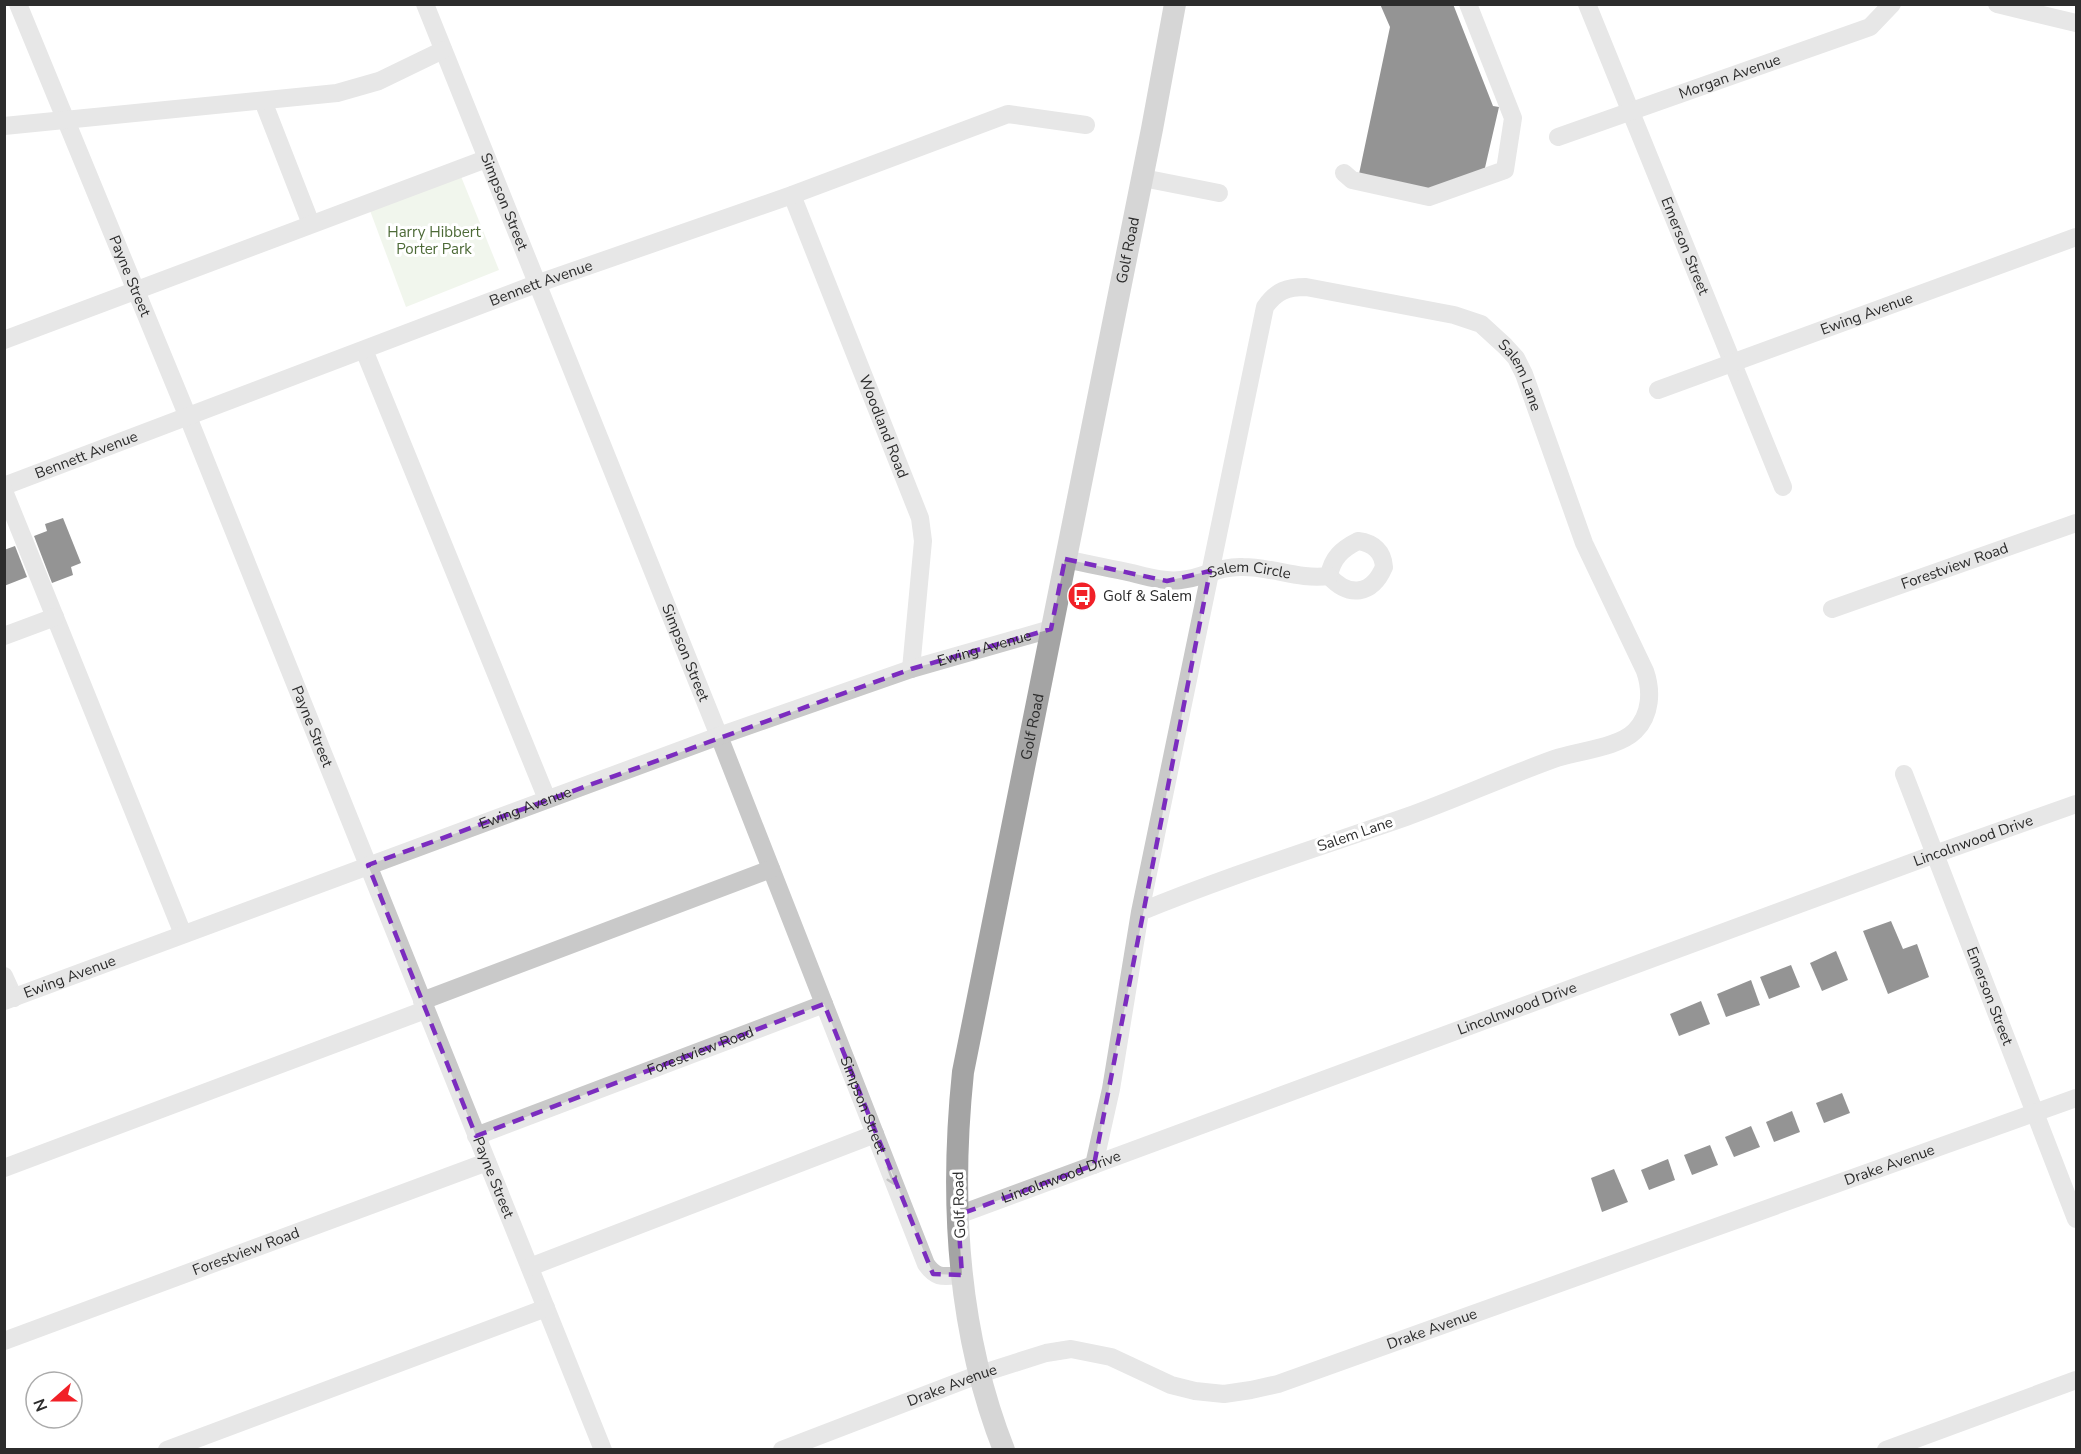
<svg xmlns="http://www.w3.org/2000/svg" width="2081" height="1454" font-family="'Nunito Sans',sans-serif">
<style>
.green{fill:#e1ebd7}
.building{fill:#131313}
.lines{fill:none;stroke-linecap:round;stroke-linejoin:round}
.minor{stroke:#c9c9c9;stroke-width:18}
.major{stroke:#a4a4a4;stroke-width:22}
.oneway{stroke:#737373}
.marked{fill:none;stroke:#7b2cbf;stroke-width:4.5;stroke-dasharray:12 8;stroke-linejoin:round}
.labels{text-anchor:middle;stroke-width:6;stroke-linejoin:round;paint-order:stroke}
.street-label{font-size:15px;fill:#2c2c2c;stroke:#fff}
.park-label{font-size:15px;fill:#4d6a37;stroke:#fff}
.poi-label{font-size:15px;fill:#2c2c2c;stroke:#fff;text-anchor:start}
</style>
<rect width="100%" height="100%" fill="#fff"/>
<path class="green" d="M 460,174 L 499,270 L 406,307 L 369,208 Z"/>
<g class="building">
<path d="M 1380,4 L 1453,4 L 1493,106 L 1499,107 L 1484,172 L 1430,190 L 1359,174 L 1390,27 Z"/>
<path d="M 63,518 L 81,563 L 71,567 L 73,575 L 52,583 L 34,536 L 47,531 L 45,524 Z"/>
<path d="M 15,546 L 27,577 L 4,586 L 4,550 Z"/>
<path d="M 1891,921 L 1903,949 L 1917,944 L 1929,977 L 1888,994 L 1863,931 Z"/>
<path d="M 1836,951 L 1848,980 L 1822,991 L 1810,963 Z"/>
<path d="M 1791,965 L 1800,987 L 1769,999 L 1760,977 Z"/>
<path d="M 1751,980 L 1760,1005 L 1726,1017 L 1717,994 Z"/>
<path d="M 1701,1001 L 1710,1024 L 1679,1036 L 1670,1014 Z"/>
<path d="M 1842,1093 L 1850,1113 L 1824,1123 L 1816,1103 Z"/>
<path d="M 1792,1111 L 1800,1132 L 1774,1142 L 1766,1122 Z"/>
<path d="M 1751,1126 L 1760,1147 L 1734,1157 L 1725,1137 Z"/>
<path d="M 1710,1145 L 1718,1165 L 1692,1175 L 1684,1155 Z"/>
<path d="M 1668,1159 L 1675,1180 L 1649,1190 L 1641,1170 Z"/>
<path d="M 1614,1169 L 1628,1202 L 1602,1212 L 1591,1178 Z"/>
</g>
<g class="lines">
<g class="minor">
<path id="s1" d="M 18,4 L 188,417 L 603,1450"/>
<path id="s2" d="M 425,4 L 719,736 L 926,1264 C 937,1280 945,1276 962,1275"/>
<path id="s3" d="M 1587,4 L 1783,487"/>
<path d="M 1997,4 L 2076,23"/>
<path d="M 263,101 L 311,224"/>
<path d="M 4,126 L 337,93 L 379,81 L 443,50"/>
<path id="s4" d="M 1558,137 L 1870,27 L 1892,4"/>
<path d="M 1344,173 L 1352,180 L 1429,197 L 1505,170 L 1513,118 L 1468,4"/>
<path d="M 1143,178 L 1219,193"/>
<path id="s5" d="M 792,195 L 920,518 L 923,541 L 911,669"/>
<path d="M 4,340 L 486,159"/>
<path d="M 364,350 L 547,799"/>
<path id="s6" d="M 1658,390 L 2076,237"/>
<path id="s7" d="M 4,486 L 536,284 L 792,195 L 1008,114 L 1086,125"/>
<path d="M 4,491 L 183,934"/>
<path d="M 1358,541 C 1374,543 1383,552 1384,567 C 1372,595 1349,598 1329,576 C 1332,558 1342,549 1358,541 Z"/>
<path id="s8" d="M 1065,559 C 1087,564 1109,568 1132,573 C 1148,577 1165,582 1181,580 C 1204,578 1218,566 1243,567 C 1273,567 1299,580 1329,576"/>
<path id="s9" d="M 1832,609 L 2076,523"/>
<path d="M 4,636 L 55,617"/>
<path id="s10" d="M 1904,774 L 2076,1219"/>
<path d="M 4,976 L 14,998"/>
<path id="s11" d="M 4,1001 L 719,736 L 911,669 L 1051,629"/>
<path d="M 422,1001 L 771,869"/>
<path id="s12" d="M 476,1136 L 824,1004"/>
<path id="s13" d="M 1094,1165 L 1111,1089 L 1140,912 L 1265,307 C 1276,291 1287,287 1306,287 L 1454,315 L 1481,324 L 1505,346 L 1516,358 L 1524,374 L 1584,543 L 1645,671 C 1652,691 1651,715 1635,731 C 1618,748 1577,751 1554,759 C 1504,777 1456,799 1406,817 C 1317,848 1227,876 1140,912"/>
<path d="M 4,1168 L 425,1010"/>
<path id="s14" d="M 958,1215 L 1935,854 L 2076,804"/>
<path d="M 530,1267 L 875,1134"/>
<path id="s15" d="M 4,1341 L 487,1162"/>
<path d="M 167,1450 L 546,1308"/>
<path id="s16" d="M 782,1450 L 980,1374 L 1046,1353 L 1071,1349 L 1111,1357 L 1171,1385 L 1195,1391 L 1224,1394 L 1251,1390 L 1278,1384 L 2076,1098"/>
<path d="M 1886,1450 L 2076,1380"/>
</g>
<path class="major" id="s17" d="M 1004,1450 C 957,1331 950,1197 963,1072 L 1152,129 L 1175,4"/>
</g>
<defs><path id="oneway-shaft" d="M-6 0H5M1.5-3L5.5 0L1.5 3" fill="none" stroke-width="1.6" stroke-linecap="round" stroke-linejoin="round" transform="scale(1.5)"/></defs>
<use class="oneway" href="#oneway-shaft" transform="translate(891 1176) rotate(69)"/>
<path d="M0 0H2081V1454H0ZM 1065,559 L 1167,581 L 1210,571 L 1094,1165 L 958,1215 L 962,1275 L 933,1274 L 824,1004 L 476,1136 L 368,865 L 911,669 L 1051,629 Z" fill="#fff" fill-opacity=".55" fill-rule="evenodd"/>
<path class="marked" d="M 1065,559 L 1167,581 L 1210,571 L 1094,1165 L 958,1215 L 962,1275 L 933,1274 L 824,1004 L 476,1136 L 368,865 L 911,669 L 1051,629 Z"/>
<defs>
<g id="bus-disc" transform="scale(1.5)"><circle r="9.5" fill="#f12027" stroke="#fff"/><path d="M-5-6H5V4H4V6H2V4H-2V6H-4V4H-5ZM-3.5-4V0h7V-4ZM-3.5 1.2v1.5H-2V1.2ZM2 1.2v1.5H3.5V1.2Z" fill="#fff"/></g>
</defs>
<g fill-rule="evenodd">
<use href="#bus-disc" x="1082" y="596"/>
</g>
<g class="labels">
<g class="street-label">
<text dy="5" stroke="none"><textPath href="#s4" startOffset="182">Morgan Avenue</textPath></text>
<text dy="5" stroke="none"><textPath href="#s2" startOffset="213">Simpson Street</textPath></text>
<text dy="5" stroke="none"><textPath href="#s3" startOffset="261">Emerson Street</textPath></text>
<text dy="5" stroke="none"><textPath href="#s17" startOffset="1222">Golf Road</textPath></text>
<text dy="5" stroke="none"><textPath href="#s1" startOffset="294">Payne Street</textPath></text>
<text dy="5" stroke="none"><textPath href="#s7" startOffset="574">Bennett Avenue</textPath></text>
<text dy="5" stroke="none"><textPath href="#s6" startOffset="222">Ewing Avenue</textPath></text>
<text dy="5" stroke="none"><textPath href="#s13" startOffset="1168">Salem Lane</textPath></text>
<text dy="5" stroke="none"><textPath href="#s5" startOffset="249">Woodland Road</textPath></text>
<text dy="5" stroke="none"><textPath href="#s7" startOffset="88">Bennett Avenue</textPath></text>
<text dy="5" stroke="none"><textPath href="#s9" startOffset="130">Forestview Road</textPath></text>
<text dy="5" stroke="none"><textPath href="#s8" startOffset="188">Salem Circle</textPath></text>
<text dy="5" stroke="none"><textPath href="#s11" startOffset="1042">Ewing Avenue</textPath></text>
<text dy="5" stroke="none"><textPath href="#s2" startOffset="699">Simpson Street</textPath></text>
<text dy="5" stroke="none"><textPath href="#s1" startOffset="780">Payne Street</textPath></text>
<text dy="5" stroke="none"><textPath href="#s17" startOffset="736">Golf Road</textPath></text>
<text dy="5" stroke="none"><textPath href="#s11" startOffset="556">Ewing Avenue</textPath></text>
<text transform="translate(1355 834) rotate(-19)" y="5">Salem Lane</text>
<text dy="5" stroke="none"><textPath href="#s14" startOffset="1082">Lincolnwood Drive</textPath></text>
<text dy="5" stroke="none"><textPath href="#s11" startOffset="70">Ewing Avenue</textPath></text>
<text dy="5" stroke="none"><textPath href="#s10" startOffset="238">Emerson Street</textPath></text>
<text dy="5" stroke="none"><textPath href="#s14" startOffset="596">Lincolnwood Drive</textPath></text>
<text dy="5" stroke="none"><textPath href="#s12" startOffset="240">Forestview Road</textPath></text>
<text dy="5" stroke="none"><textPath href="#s2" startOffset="1185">Simpson Street</textPath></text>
<text dy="5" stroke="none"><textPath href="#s16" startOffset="1172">Drake Avenue</textPath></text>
<text dy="5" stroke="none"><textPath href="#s1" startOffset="1266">Payne Street</textPath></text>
<text dy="5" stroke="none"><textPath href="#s14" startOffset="110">Lincolnwood Drive</textPath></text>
<text transform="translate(959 1205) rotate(-92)" y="5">Golf Road</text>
<text dy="5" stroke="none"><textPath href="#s15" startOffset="258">Forestview Road</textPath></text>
<text dy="5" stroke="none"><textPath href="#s16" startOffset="686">Drake Avenue</textPath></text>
<text dy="5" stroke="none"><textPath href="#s16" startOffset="182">Drake Avenue</textPath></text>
</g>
<g class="park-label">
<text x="434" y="237">Harry Hibbert<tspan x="434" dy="17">Porter Park</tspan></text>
</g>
<g class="poi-label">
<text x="1103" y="601">Golf &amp; Salem</text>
</g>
</g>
<rect width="2081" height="1454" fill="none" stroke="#2c2c2c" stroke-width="12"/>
<g transform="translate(54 1400) rotate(249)"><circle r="28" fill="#ffffff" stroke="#ababab" stroke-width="1.5"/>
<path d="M0-4.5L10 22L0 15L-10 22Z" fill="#f12027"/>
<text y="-9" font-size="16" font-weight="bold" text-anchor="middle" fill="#2c2c2c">N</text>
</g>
</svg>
